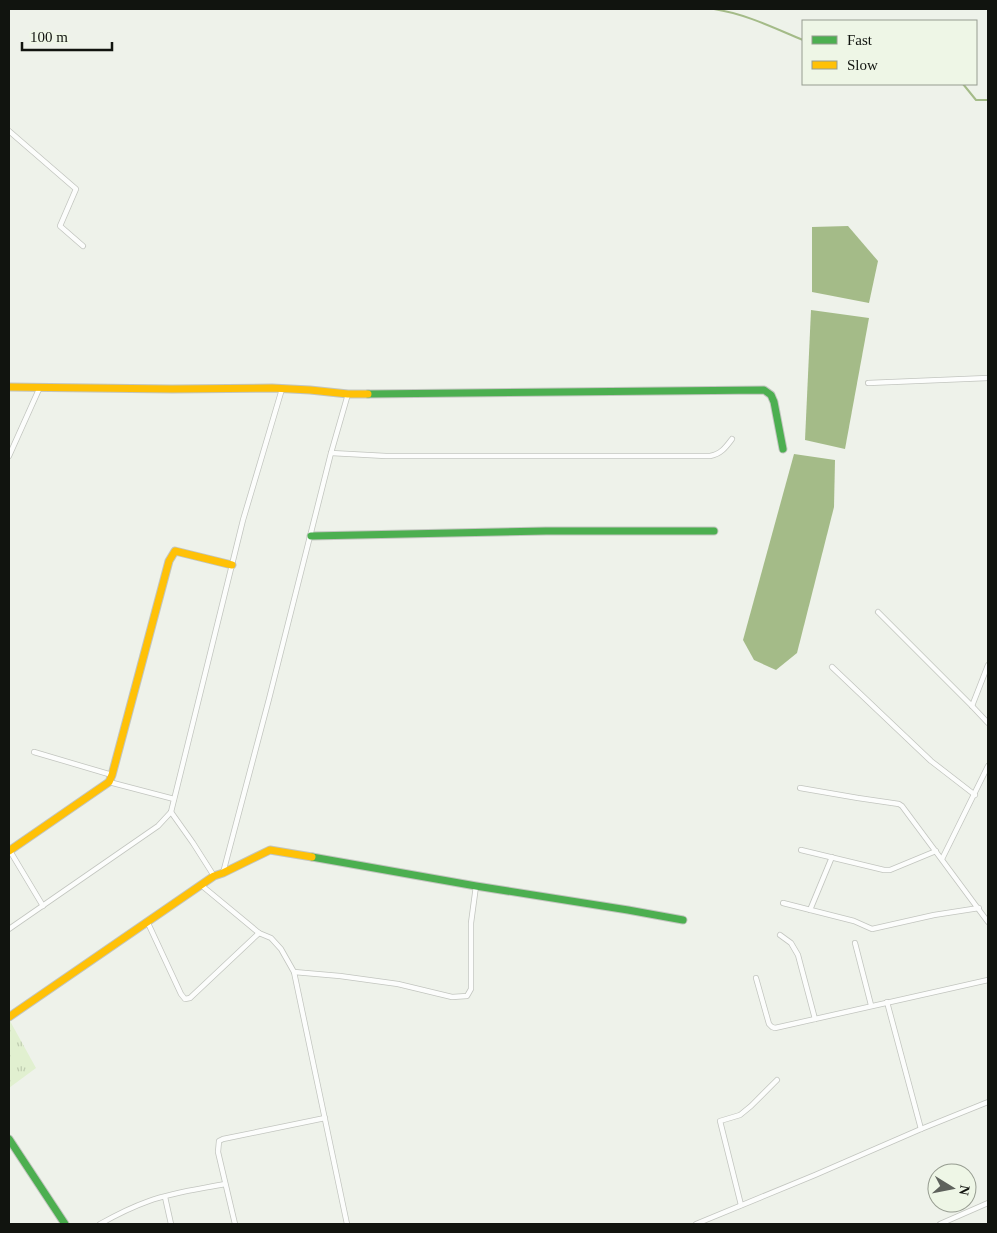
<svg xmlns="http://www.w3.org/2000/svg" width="997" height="1233" font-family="Georgia,serif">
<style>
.grass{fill:url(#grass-tufts)}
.water{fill:#a4bb88}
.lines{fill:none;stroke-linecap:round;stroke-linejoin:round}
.stream{stroke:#a4bb88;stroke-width:2}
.street-casing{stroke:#c2c5bf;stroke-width:6}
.fast-casing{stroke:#c2c5bf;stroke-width:9}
.slow-casing{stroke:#c2c5bf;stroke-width:9}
.street{stroke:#fcfdfc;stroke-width:4.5}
.fast{stroke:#4caf50;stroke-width:7}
.slow{stroke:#ffc107;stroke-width:7}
</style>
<defs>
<pattern id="grass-tufts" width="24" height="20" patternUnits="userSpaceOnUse" patternTransform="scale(1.25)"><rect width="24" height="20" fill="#e1f0d0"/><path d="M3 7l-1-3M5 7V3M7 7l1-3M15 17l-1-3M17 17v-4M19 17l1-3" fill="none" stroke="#c0cdb1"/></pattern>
</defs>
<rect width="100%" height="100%" fill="#eef2ea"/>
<path class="grass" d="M 10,1021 L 36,1068 L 9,1088 L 9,1022 Z"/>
<g class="water">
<path d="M 848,226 L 878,261 L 869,303 L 812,292 L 812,227 Z"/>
<path d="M 811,310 L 869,318 L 845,449 L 805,440 Z"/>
<path d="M 794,454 L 835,460 L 834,507 L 797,653 L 776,670 L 754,660 L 743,640 Z"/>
</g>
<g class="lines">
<g class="stream">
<path d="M 714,9 C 746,14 774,28 803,40"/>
<path d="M 963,84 L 976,100 L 988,100"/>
</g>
<g class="street-casing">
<g id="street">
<path d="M 9,131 L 76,189 L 60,226 L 83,246"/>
<path d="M 868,383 L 988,378"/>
<path d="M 331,453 L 386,456 L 710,456 C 721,454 726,447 732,439"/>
<path d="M 9,456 L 40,387"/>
<path d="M 878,612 L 972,706 L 988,723"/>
<path d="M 832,667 L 931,761 L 975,795"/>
<path d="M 972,706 L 988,665"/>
<path d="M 34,752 L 112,775"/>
<path d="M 109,782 L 174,799"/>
<path d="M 800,788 L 858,798 L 899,804 L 902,806 L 988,922"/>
<path d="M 171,812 L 193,843 L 214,876"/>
<path d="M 801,850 L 884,870 L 890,870 L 936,851"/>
<path d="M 10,851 L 43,906"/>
<path d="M 942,859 L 988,766"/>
<path d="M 223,873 L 269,699 L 331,453 L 348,394"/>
<path d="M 201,885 L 259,933 L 271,938 L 281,949 L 294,972 L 347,1224"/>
<path d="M 783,903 L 854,921 L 872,929 L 934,915 L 979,908"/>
<path d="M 810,910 L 832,857"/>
<path d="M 147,921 L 181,994 L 185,999 L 190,998 L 259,933"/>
<path d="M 9,929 L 158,826 L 171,812 L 243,520 L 282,389"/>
<path d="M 780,935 L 791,943 L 798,955 L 815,1019"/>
<path d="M 855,943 L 871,1005"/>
<path d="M 294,972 L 340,976 L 398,984 L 452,997 L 467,996 L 471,989 L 471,923 L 476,886"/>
<path d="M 756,978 L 769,1024 L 772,1027 L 775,1028 L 988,980"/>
<path d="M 887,1002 L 921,1129"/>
<path d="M 165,1197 L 171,1224"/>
<path d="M 741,1205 L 720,1121 L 740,1115 L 751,1106 L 777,1080"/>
<path d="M 100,1224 C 116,1215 132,1207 149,1201 C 174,1192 200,1189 225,1184"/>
<path d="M 235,1224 L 218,1152 L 219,1141 L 223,1139 L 325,1118"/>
<path d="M 696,1224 L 815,1175 L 921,1129 L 988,1102"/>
<path d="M 940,1224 L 988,1203"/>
</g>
</g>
<g class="fast-casing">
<g id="fast">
<path d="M 368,394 L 764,390 L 771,395 L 774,402 L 783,449"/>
<path d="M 311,536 L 546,531 L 714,531"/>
<path d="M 312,857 L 476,886 L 628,910 L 683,920"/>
<path d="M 9,1139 L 65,1224"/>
</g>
</g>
<g class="slow-casing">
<g id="slow">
<path d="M 9,387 L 172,389 L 272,388 L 310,390 L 348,394 L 368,394"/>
<path d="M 9,851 L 109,782 L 112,775 L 169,561 L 175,551 L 232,565"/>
<path d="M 9,1017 L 214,876 L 223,873 L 270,850 L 312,857"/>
</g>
</g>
<use href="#street" class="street"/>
<use href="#fast" class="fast"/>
<use href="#slow" class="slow"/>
</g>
<rect width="997" height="1233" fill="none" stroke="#11140f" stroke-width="20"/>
<rect x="802" y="20" width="175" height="65" fill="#eef6e6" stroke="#969c90"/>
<rect x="812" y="36" width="25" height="8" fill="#4caf50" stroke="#969c90"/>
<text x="847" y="45" font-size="15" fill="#11140f">Fast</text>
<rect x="812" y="61" width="25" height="8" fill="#ffc107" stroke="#969c90"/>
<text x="847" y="70" font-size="15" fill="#11140f">Slow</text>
<g transform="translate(952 1188) rotate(100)"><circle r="24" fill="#eef6e6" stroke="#969c90"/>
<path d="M0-4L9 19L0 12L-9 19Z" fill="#5e625c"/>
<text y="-8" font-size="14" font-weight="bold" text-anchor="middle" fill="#11140f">N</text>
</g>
<path d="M22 42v8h90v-8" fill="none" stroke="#11140f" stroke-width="2.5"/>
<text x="30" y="42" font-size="15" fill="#11140f" stroke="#eef6e6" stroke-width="4" paint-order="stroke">100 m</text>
</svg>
